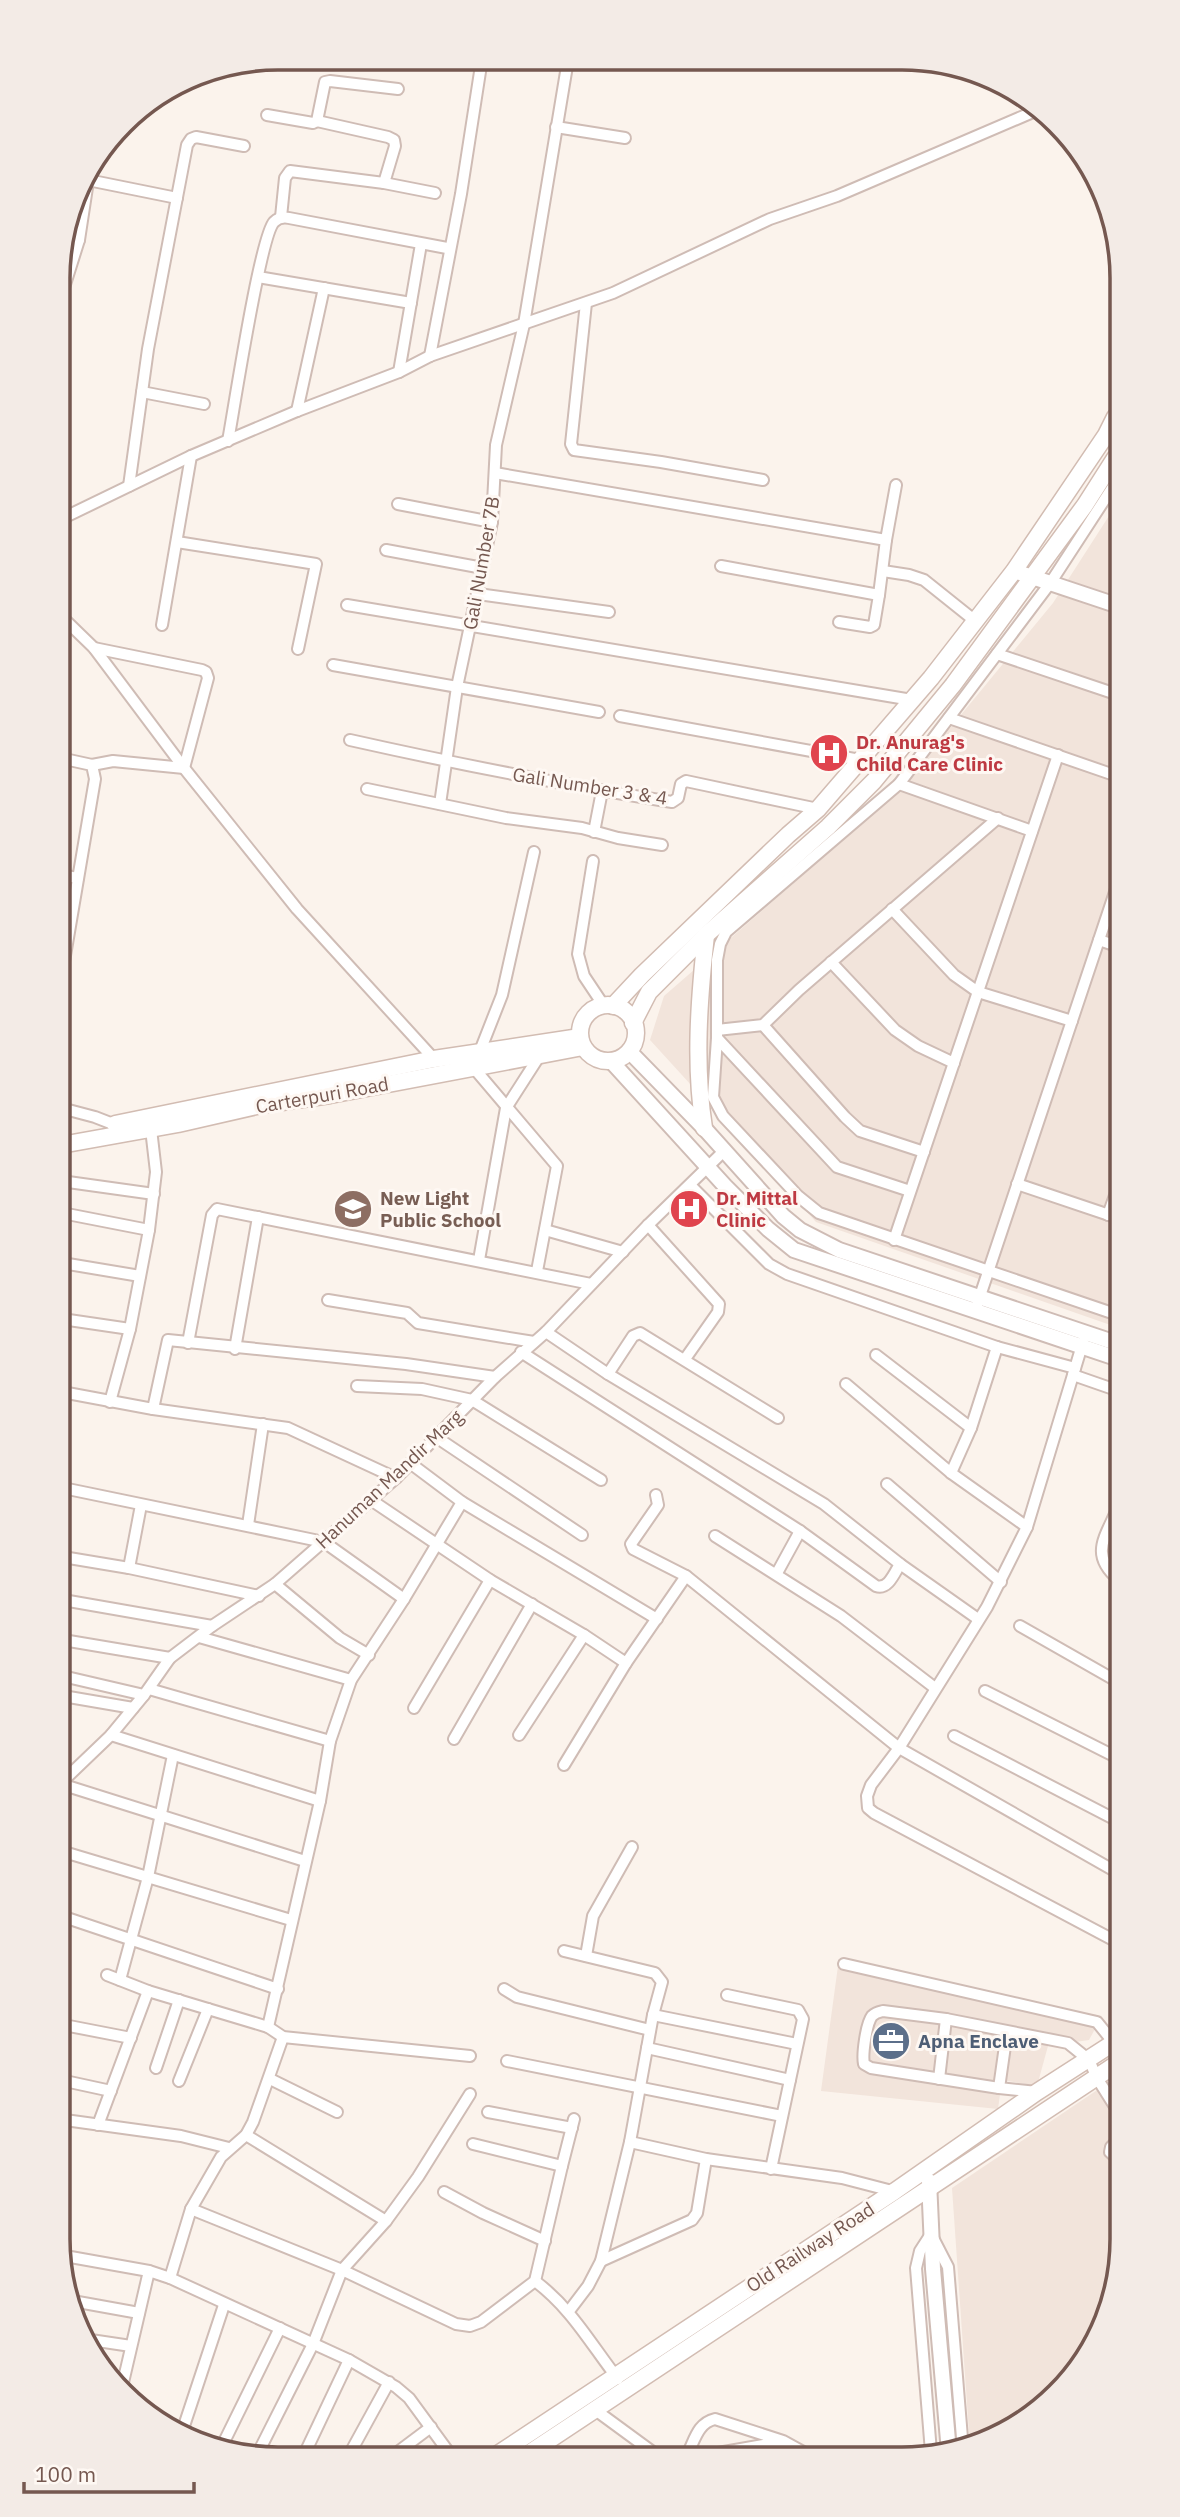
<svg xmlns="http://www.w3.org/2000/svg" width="1180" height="2517" font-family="'IBM Plex Sans',sans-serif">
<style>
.residential{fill:#f2e4db}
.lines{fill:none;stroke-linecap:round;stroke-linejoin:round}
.minor-casing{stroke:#cfbcb5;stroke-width:14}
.tertiary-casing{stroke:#cfbcb5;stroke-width:18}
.secondary-casing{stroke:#d2bcb2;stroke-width:19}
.minor{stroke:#fff;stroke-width:10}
.tertiary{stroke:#fff;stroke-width:14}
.secondary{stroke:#fff;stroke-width:16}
.labels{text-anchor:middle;stroke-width:6;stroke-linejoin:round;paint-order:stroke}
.street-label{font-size:19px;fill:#755850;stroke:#fef8f3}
.health-label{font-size:19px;font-weight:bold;fill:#be3a42;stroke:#fef8f3;text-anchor:start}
.education-label{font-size:19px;font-weight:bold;fill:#785e54;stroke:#fef8f3;text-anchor:start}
.service-label{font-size:19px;font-weight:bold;fill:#4e5e75;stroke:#fef8f3;text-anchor:start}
.rim{fill:none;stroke:#755850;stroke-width:3.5}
</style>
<rect width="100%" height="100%" fill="#fbf3ec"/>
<g class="residential">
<path d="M 1116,505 L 1119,1328 L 816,1222 L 650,1040 L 664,996 L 895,795 L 1053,603 Z"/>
<path d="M 838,1966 L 1102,2016 L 1089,2040 L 1048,2046 L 1037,2086 L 1002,2080 L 998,2109 L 821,2091 Z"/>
<path d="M 1121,2074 L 1122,2254 L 1106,2323 L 1068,2384 L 1024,2422 L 970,2447 L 952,2188 Z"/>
</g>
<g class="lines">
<g class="minor-casing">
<g id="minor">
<path d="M 267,115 L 313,123 L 317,121 L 325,82 L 330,81 L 398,89"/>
<path d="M 317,121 L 388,137 L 394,140 L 395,146 L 384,183"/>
<path d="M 556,127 L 625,138"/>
<path d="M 83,179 L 177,198"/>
<path d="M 281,217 L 285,178 L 290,171 L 384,183 L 435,193"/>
<path d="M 65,239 L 79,240"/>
<path d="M 258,277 L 411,303"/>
<path d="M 58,294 L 62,294 L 58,320"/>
<path d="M 62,294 L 79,240 L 90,168"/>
<path d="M 586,303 L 571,444 L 574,450 L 661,462 L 763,480"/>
<path d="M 430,356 L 461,194 L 482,59"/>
<path d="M 399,372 L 421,244"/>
<path d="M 142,392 L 204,404"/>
<path d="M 297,411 L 324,288"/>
<path d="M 228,441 C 234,409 260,237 274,222 C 279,217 284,217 289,218 L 447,248"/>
<path d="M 495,473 L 886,540 L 896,485"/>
<path d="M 1116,482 L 1051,582 L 899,784 L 726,932 L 720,944 L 717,960 L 717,1038 L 713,1097 L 723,1116 L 798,1196 L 819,1213 L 1118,1315"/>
<path d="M 129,486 L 148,349 L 187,145 L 191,139 L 196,137 L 244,146"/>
<path d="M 398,504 L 492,522"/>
<path d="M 59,520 L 191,456 L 297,411 L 399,372 L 430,356 L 613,293 L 770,219 L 837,196 L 1040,109"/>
<path d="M 177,542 L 316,564 L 298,649"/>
<path d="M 386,550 L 483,568"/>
<path d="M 721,566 L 879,595 L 886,540"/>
<path d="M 883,571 L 909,575 L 924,580 L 974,620"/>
<path d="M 478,594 L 609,612"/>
<path d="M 347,605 L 912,700"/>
<path d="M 59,614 L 94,648 L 184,768 L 297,909 L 434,1059"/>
<path d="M 839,622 L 870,627 L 874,625 L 879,595"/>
<path d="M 162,625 L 191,456"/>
<path d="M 997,654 L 1116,694"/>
<path d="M 333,665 L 599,712"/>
<path d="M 620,716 L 860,760"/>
<path d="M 949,718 L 1117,776"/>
<path d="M 350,740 C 457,764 564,785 672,802 L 678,798 L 681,784 L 686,781 L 818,809"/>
<path d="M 60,758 L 92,765 L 95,779 L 61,979"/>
<path d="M 92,765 L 113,761 L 184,768 L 208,678 L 206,672 L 202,670 L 94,648"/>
<path d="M 899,784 L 1032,831"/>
<path d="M 367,789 L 506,818 L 582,828 L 618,838 L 662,845"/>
<path d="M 440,804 L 457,687 L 492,522 L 496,445 L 524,324 L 568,60"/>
<path d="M 594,832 L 602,791"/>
<path d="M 593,861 L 578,954 L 584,976 L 604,1006"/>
<path d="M 60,875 L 78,878"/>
<path d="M 892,909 L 954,975 L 978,992 L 1072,1021"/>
<path d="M 1099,940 L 1117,946"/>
<path d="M 831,962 L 895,1030 L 918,1046 L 954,1063"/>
<path d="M 763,1025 L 845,1117 L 860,1131 L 924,1152"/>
<path d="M 717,1030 L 763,1025 L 799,990 L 998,818"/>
<path d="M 717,1038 L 837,1167 L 910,1191"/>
<path d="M 480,1051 L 502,995 L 534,852"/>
<path d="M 473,1067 L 557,1166 L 537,1271"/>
<path d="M 61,1108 L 95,1117 L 113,1124"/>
<path d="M 61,1181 L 154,1194"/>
<path d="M 1017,1184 L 1118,1218"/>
<path d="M 690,1185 L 769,1264 L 787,1274 L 997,1347 L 1075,1368"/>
<path d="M 62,1213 L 149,1230"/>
<path d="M 1108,1215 L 1118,1187"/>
<path d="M 648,1225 L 719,1304 L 718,1312 L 685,1359"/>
<path d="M 545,1230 L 623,1252"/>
<path d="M 894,1240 L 1058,755"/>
<path d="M 479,1260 L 506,1108 L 540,1055"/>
<path d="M 62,1263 L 140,1276"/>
<path d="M 328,1300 L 407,1313 L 418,1323 L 534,1342"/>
<path d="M 975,1311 L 1117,886"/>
<path d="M 62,1319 L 130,1329"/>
<path d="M 546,1332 L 608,1374 L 824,1504 L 900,1564 L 978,1619"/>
<path d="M 1083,1342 L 1027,1527 L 987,1607 L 899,1748 L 871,1785 L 867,1796 L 868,1808 L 874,1813 L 1121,1944"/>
<path d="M 188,1343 L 212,1215 L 217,1209 L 591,1284"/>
<path d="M 235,1349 L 258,1217"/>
<path d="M 521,1352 L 800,1531 L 876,1586 C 888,1590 894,1574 900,1564"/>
<path d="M 876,1355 L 971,1428"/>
<path d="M 608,1374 L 633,1336 L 640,1333 L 778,1418"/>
<path d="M 1073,1375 L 1119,1391"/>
<path d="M 846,1384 L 951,1473 L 1027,1527"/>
<path d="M 357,1386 L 422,1389 L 472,1400 L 601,1480"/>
<path d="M 62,1392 L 153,1409 L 288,1428 L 396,1478"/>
<path d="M 110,1402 L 130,1329 L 149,1230 L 156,1172 L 151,1129"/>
<path d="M 153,1409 L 168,1340 L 406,1364 L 495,1377"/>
<path d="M 436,1437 L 582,1535"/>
<path d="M 410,1463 L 462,1502 L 657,1619"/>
<path d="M 951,1473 L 971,1428 L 997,1347"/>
<path d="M 887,1484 L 1001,1582"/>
<path d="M 63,1488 L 324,1542 L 404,1599"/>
<path d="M 656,1495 L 658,1505 L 631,1544 L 633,1549 L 686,1576 L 899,1748 L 1120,1874"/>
<path d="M 371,1500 L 490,1580 L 584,1635 L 626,1663"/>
<path d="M 1119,1505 C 1106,1537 1088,1554 1119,1580"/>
<path d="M 248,1525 L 263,1424"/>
<path d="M 715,1536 L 841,1616 L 935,1688"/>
<path d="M 63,1557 L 129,1568 L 259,1596"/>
<path d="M 129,1568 L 141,1505"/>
<path d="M 777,1573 L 800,1531"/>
<path d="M 275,1584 L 340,1638 L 369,1655"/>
<path d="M 63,1600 L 212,1626"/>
<path d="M 1020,1626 L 1120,1683"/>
<path d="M 199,1637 L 351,1680"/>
<path d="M 63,1640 L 170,1658"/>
<path d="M 71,1678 L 144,1695"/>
<path d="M 149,1689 L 330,1741"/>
<path d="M 985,1691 L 1120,1759"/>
<path d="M 63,1696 L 133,1708"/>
<path d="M 414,1708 L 490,1580"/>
<path d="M 111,1735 L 320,1801"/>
<path d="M 519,1735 L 584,1635"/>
<path d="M 954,1736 L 1120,1822"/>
<path d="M 454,1739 L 532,1604"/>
<path d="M 564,1765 L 626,1663 L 686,1576"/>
<path d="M 64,1780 L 111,1735 L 144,1695 L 170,1658 L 212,1626 L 275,1584 L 396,1478 L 495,1377 L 546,1332 L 648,1225 L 724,1151"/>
<path d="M 64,1785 L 305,1861"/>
<path d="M 64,1852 L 291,1920"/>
<path d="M 64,1917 L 278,1989"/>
<path d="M 564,1951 L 655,1973 L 662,1982 L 653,2015 L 630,2142 L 601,2261 L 588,2286 L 569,2311"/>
<path d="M 586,1956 L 593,1916 L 632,1847"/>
<path d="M 844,1964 L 1097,2022 L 1114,2043"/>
<path d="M 107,1975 L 148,1991 L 268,2027 L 283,2037 L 470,2056"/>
<path d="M 120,1980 L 148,1877 L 173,1755"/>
<path d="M 504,1989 L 517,1997 L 650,2030"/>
<path d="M 727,1995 L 798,2010 L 803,2019 L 771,2169"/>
<path d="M 653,2015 L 797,2044"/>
<path d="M 64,2025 L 131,2038"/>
<path d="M 268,2027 L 320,1801 L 330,1741 L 351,1680 L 404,1599 L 462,1502"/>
<path d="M 647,2048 L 790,2080"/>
<path d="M 507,2061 L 782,2116"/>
<path d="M 156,2068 L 179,2000"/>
<path d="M 270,2079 L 337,2112"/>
<path d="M 939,2079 L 946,2019"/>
<path d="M 65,2081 L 111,2091"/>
<path d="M 179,2081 L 208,2009"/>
<path d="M 999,2088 L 1007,2032"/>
<path d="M 1037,2092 L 999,2088 L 871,2068 L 864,2064 C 862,2055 866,2024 872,2016 C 876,2012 878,2012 883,2011 L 946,2019 L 1068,2043 L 1089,2060 L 1097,2078 L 1121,2116"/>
<path d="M 488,2112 L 572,2128"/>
<path d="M 65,2120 L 181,2136 L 229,2148"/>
<path d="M 98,2125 L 148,1991"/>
<path d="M 246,2135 L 386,2221"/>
<path d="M 1121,2137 L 1111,2147 L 1110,2152 L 1121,2162"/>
<path d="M 630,2142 L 706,2159 L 842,2178 L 896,2192"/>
<path d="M 473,2144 L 562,2166 L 574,2119"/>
<path d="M 444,2192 L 483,2213 L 545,2241"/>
<path d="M 191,2209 L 342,2270 L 456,2324 L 470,2326 L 481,2322 L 535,2281 L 562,2166"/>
<path d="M 65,2256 L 149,2271 L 170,2278 L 349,2360 L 396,2387 L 409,2398 L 450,2454"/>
<path d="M 601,2261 L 692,2220 L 697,2213 L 706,2159"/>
<path d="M 170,2278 L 191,2209 L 221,2157 L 246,2135 L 253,2122 L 283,2037"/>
<path d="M 535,2281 C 572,2309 590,2343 618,2379"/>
<path d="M 67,2300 L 139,2313"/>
<path d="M 84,2339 L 131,2346"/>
<path d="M 121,2391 L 149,2271"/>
<path d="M 594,2409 L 654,2453"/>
<path d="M 183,2429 L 224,2305"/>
<path d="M 214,2444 L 248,2455"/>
<path d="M 222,2446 L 280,2328"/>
<path d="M 931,2452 L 916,2268 L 920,2251 L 931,2234 L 948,2267 L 963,2450"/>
<path d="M 688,2453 C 695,2439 698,2423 715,2419 L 783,2441 L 803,2452"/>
<path d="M 718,2453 L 780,2442"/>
<path d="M 395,2454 L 431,2427"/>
<path d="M 257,2455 L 313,2344 L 342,2270 L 386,2221 L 418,2177 L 470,2094"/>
<path d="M 304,2455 L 349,2360"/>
<path d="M 349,2455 L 389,2382"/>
</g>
</g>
<g class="tertiary-casing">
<g id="tertiary">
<path d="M 1014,571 L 1116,605"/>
<path d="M 629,1051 L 704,1128 L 783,1216 L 800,1230 L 839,1250 L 1119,1344"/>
<path d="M 611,1061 L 725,1186 L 768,1229 L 794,1250 L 1119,1359"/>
<path d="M 929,2181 L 933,2269 L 949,2452"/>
</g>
</g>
<g class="secondary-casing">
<g id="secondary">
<circle cx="608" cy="1033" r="28"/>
<path d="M 613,1006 L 642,975 L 788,835 L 818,809 L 931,678 L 1014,571 L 1106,435 L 1115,417"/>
<path d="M 633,1023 L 649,992 L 706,935 L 828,827 L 874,781 L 953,685 L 1085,505 L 1115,458"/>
<path d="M 115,1124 L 434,1059 L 580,1037"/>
<path d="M 704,1128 C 694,1064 699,1000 706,935"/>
<path d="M 61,1145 L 178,1124 L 261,1105 L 330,1095 L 583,1047"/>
<path d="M 498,2454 L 895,2191 L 1037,2092 L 1121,2038"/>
<path d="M 528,2454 L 1121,2061"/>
</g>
</g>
<use href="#minor" class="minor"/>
<use href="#tertiary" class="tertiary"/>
<use href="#secondary" class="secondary"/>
</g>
<defs>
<g id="hospital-disc" transform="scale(2.0125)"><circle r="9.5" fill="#e0444e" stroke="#fef8f3"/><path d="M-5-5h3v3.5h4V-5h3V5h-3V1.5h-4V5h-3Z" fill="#fff"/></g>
<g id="school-disc" transform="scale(2.0125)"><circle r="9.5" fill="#8d6e63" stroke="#fef8f3"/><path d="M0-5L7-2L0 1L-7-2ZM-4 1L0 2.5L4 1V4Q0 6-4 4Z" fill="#fff"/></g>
<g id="office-disc" transform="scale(2.0125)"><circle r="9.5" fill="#5c6f8a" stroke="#fef8f3"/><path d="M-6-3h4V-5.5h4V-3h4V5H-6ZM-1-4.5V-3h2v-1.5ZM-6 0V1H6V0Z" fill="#fff"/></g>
</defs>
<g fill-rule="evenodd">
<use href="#hospital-disc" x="829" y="753"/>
<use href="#school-disc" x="353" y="1209"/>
<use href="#hospital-disc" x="689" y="1209"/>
<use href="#office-disc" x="891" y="2041"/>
</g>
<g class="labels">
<g class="street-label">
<text transform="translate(481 563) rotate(-80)" y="7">Gali Number 7B</text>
<text transform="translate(590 786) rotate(9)" y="7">Gali Number 3 &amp; 4</text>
<text transform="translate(322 1095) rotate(-10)" y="7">Carterpuri Road</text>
<text transform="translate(389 1479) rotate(-43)" y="7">Hanuman Mandir Marg</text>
<text transform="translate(810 2247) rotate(-33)" y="7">Old Railway Road</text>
</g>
<g class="health-label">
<text x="856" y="749">Dr. Anurag's<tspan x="856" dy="22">Child Care Clinic</tspan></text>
<text x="716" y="1205">Dr. Mittal<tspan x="716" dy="22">Clinic</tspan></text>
</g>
<g class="education-label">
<text x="380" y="1205">New Light<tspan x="380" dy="22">Public School</tspan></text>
</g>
<g class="service-label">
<text x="918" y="2048">Apna Enclave</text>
</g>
</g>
<path d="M0 0H1180V2517H0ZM278 70H902A208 208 0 0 1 1110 278V2239A208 208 0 0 1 902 2447H278A208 208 0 0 1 70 2239V278A208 208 0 0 1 278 70Z" fill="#f3ebe6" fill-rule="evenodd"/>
<path class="rim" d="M278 70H902A208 208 0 0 1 1110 278V2239A208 208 0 0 1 902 2447H278A208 208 0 0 1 70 2239V278A208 208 0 0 1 278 70Z"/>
<path d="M24 2482v10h170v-10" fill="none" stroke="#755850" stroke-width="3.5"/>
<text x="35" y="2482" font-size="21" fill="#755850" stroke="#fef8f3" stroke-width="5" paint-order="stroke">100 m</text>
</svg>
